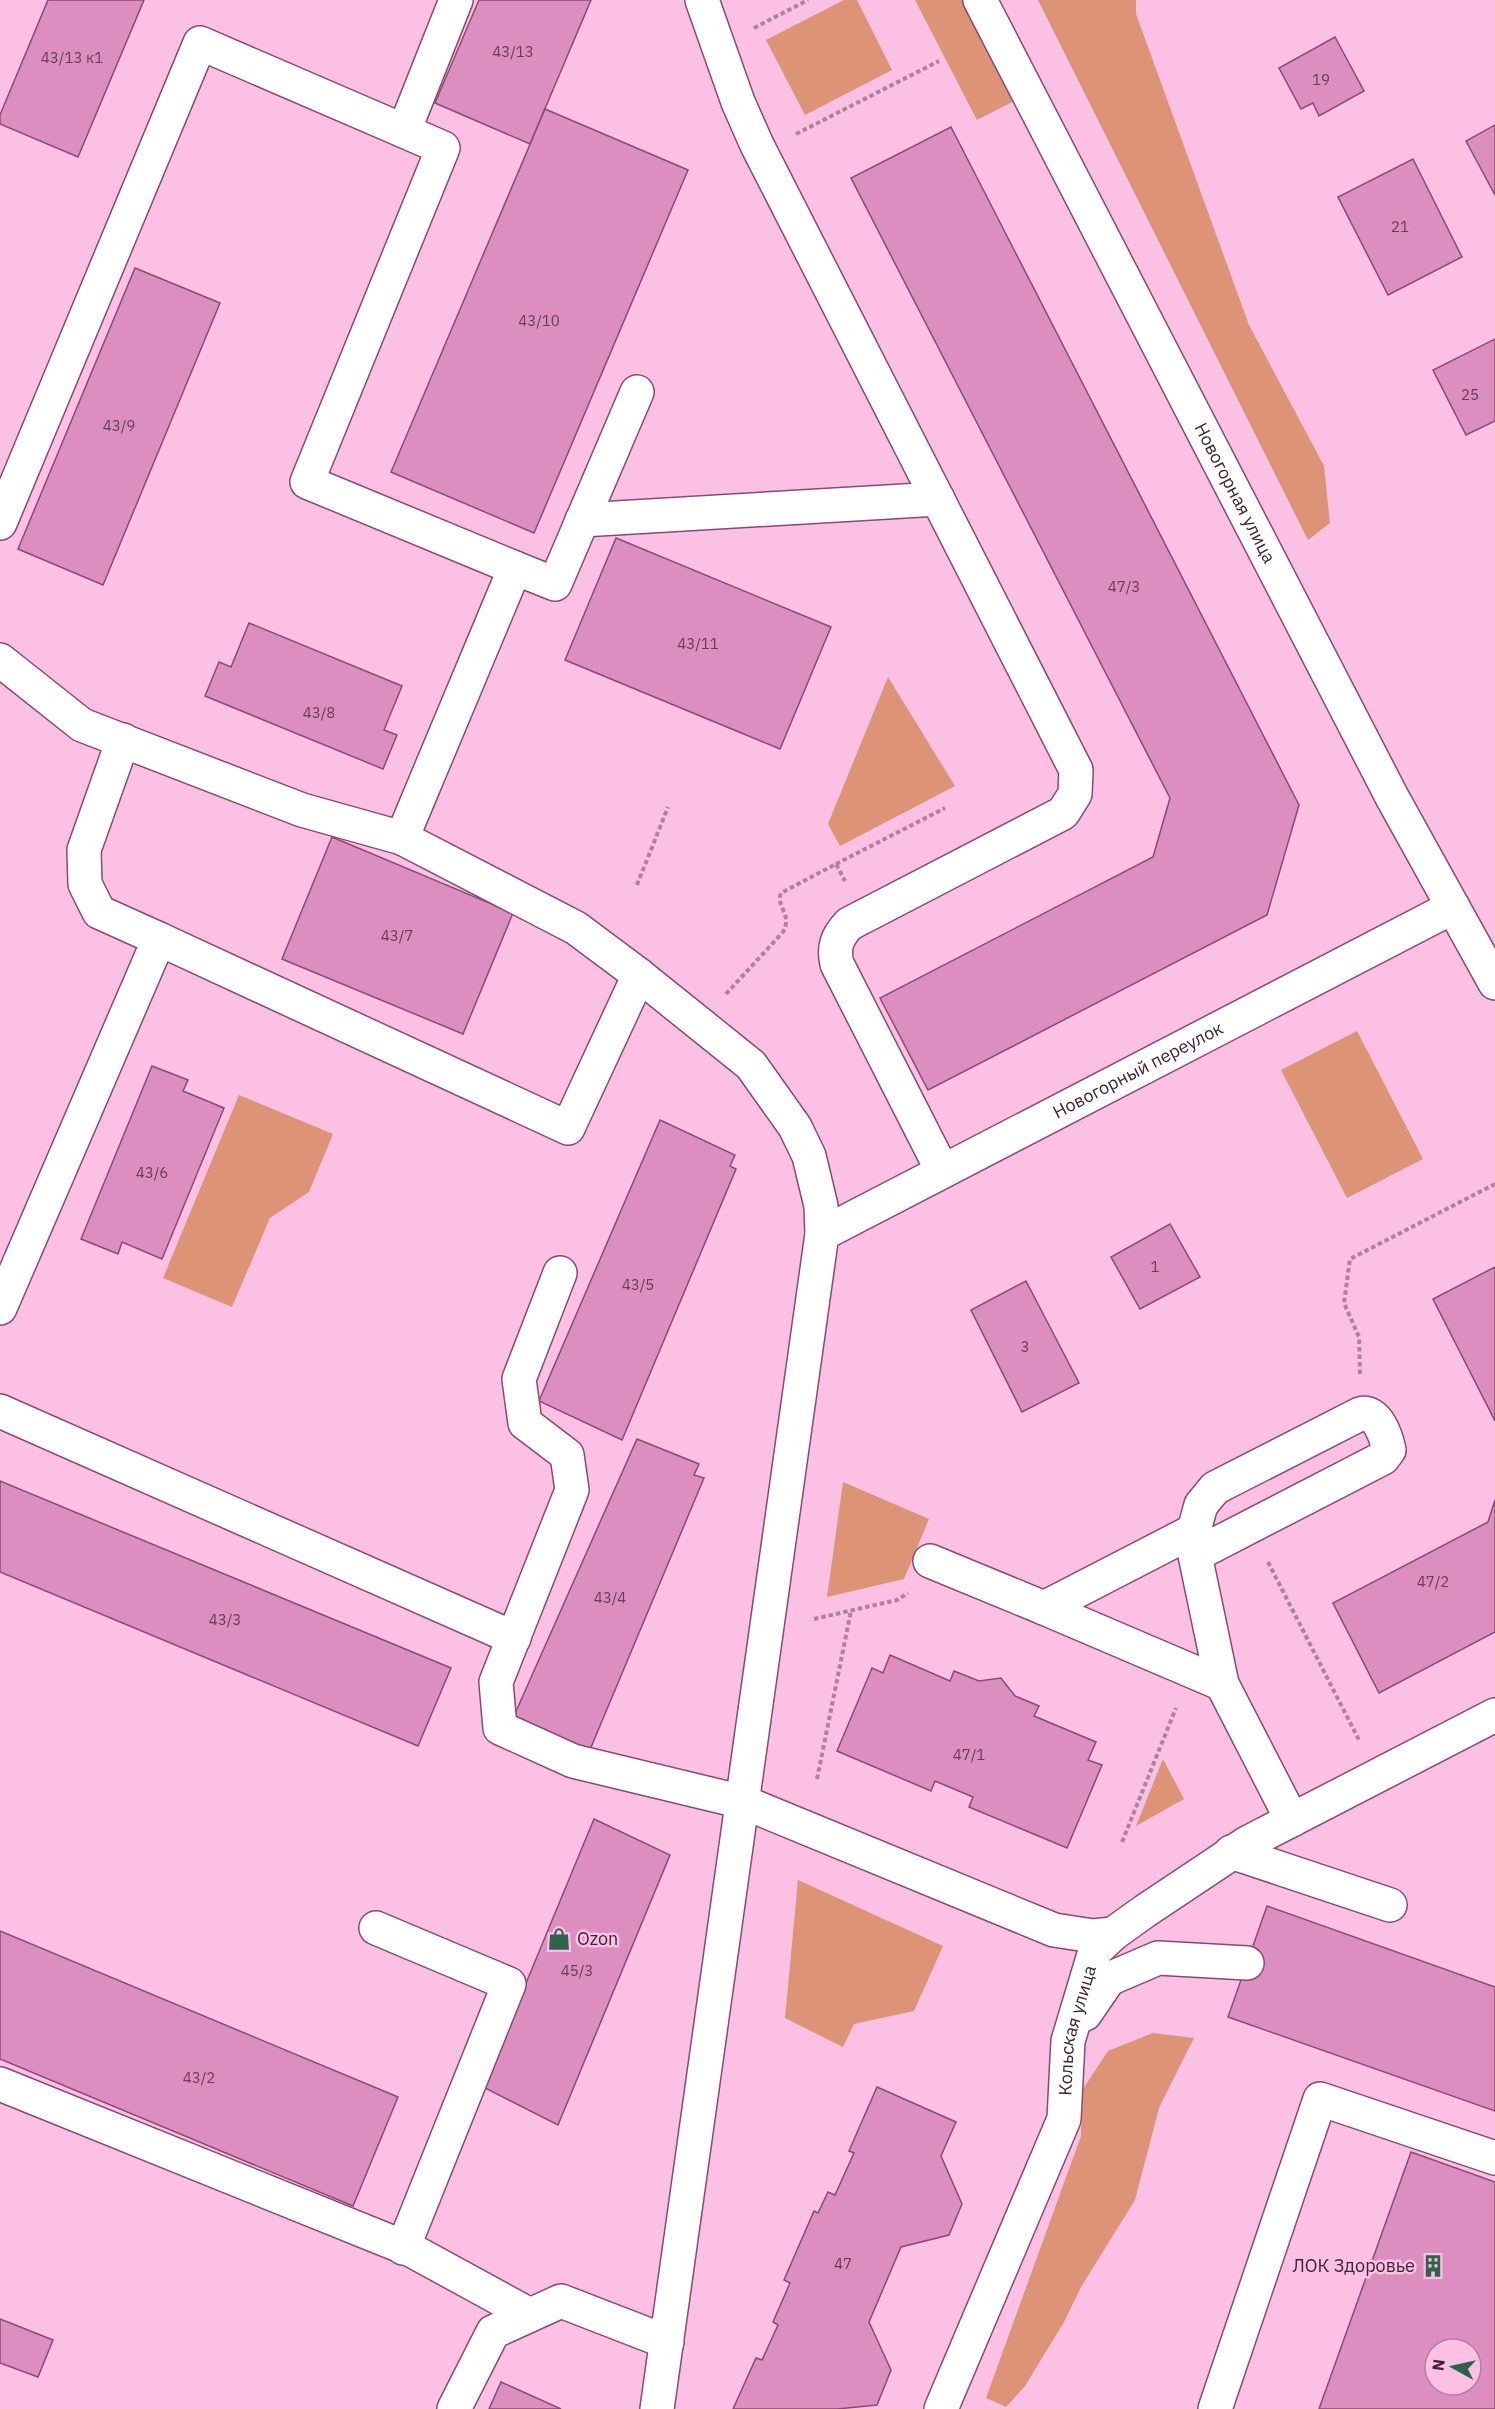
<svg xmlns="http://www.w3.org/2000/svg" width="1495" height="2409" font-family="'IBM Plex Sans',sans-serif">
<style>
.green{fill:#dc9376}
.building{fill:#dd8ec1;stroke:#8a4a74;stroke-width:1.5;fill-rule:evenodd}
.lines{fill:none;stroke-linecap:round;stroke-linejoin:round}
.minor-casing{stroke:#894973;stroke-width:36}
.path{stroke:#b0819e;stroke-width:4;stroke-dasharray:4.5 3;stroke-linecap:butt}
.minor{stroke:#fff;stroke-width:33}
.labels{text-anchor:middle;stroke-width:5;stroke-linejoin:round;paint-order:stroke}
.number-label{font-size:15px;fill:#663e58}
.street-label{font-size:18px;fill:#3f2335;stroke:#fbc0e4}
.poi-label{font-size:18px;fill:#3f2335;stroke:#fbc0e4;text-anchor:start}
</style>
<rect width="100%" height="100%" fill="#fbc0e4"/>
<g class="green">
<path d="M 844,0 L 857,0 L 892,70 L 805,115 L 766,40 Z"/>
<path d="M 915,0 L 964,0 L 1016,100 L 977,120 Z"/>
<path d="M 1038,0 L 1136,0 L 1136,14 L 1249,325 L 1324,466 L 1330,523 L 1308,540 Z"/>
<path d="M 888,677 L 955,786 L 840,846 L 828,824 Z"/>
<path d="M 1357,1031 L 1423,1159 L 1347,1198 L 1281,1070 Z"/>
<path d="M 239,1095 L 333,1134 L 309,1192 L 270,1218 L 232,1307 L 163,1278 Z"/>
<path d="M 843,1482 L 929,1519 L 904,1579 L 827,1597 Z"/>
<path d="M 1163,1759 L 1184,1799 L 1136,1826 Z"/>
<path d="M 798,1880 L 943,1946 L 914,2011 L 854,2024 L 843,2047 L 785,2018 Z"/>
<path d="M 1153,2033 L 1194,2038 L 1159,2108 L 1135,2200 L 1081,2287 L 1064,2322 L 1025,2386 L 1006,2407 L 986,2398 L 1081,2136 L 1083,2089 L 1108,2051 Z"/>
</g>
<g class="building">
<path d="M 48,0 L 144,0 L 78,157 L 0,124 L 0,115 Z"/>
<path d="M 479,0 L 591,0 L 530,144 L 435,103 Z"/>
<path d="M 1335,37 L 1364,91 L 1319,116 L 1313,103 L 1301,109 L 1279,68 Z"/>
<path d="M 545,109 L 688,170 L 534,533 L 391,472 Z"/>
<path d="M 1495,125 L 1495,195 L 1466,141 Z"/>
<path d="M 951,127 L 1299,805 L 1267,915 L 928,1090 L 880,998 L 1153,857 L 1170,798 L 851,178 Z"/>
<path d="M 1413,159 L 1462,257 L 1388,295 L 1338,197 Z"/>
<path d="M 135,268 L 220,303 L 103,585 L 18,549 Z"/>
<path d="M 1495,339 L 1495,421 L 1466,435 L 1433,370 Z"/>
<path d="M 616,538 L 831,627 L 780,749 L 565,660 Z"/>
<path d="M 249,623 L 402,686 L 384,730 L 397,735 L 383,769 L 205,696 L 219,662 L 231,667 Z"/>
<path d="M 332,837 L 513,913 L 463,1034 L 282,959 Z"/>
<path d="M 152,1066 L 188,1080 L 183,1091 L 224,1108 L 162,1259 L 122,1242 L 118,1254 L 81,1239 Z"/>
<path d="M 660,1120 L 735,1155 L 730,1166 L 736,1169 L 622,1440 L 539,1401 Z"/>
<path d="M 1170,1224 L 1200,1277 L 1140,1309 L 1111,1257 Z"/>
<path d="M 1495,1267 L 1495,1421 L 1433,1299 Z"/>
<path d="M 1026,1281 L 1079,1383 L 1022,1412 L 971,1310 Z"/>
<path d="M 637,1439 L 699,1464 L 694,1475 L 704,1478 L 589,1752 L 513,1718 Z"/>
<path d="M 0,1481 L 451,1668 L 418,1746 L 0,1572 Z"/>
<path d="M 1495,1500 L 1495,1632 L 1379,1693 L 1333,1603 L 1488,1522 Z"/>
<path d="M 890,1655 L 950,1681 L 954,1671 L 979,1681 L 1001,1678 L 1015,1696 L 1039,1706 L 1034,1716 L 1096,1742 L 1088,1760 L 1102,1765 L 1067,1848 L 969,1807 L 973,1797 L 935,1781 L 931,1791 L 837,1751 L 872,1668 L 883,1673 Z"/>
<path d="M 594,1819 L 670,1855 L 558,2125 L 483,2087 Z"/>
<path d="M 1267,1906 L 1495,1987 L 1495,2111 L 1228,2017 Z"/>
<path d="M 0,1931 L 398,2097 L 353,2206 L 0,2059 Z"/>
<path d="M 877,2087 L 956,2122 L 941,2156 L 962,2204 L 949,2235 L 901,2247 L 869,2322 L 891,2370 L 877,2405 L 837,2409 L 733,2409 L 756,2358 L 762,2360 L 778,2325 L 773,2322 L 790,2283 L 784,2280 L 814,2211 L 818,2213 L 828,2192 L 835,2195 L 854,2153 L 849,2151 Z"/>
<path d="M 1411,2152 L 1495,2182 L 1495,2409 L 1319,2409 ZM 1435,2349 L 1471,2349 L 1471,2385 L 1435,2385 Z"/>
<path d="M 0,2319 L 53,2340 L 38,2377 L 0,2363 Z"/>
<path d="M 501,2382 L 561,2409 L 489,2409 Z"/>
</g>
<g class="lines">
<g class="minor-casing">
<g id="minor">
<path d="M 456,0 L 404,131 L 443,148 L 307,482 L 515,568"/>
<path d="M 702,0 L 738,102 L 757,145 L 1076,770 L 1075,794 L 1063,813 L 849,924 C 837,937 833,947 837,964 L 942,1170"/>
<path id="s1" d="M 980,0 L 1392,797 L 1495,983"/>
<path d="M 637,392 L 555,584 L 515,568 L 402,838 L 576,928 L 639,975 L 751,1065 L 795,1127 L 809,1156 L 821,1206 L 822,1234 L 657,2409"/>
<path d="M 582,520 L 938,499"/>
<path d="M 0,523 L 200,43 L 404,131"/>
<path d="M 0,660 L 82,725 L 302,810 L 402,838"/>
<path d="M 123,740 L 84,850 L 85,884 L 99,912 L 159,939"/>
<path id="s2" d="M 822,1234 L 1453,907"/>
<path d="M 560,1273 L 519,1379 L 525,1423 L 567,1455 L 572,1490 L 496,1682 L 500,1728 L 573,1761 L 743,1802 L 1054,1930 L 1093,1936 L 1113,1934"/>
<path d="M 0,1308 L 159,939 L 568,1128 L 639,975"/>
<path d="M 0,1411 L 514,1638"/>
<path d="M 1195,1555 L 1383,1458 L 1389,1450 C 1386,1436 1377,1409 1360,1414 L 1215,1488 L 1201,1505 L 1196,1523 L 1195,1555 L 1222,1684 L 1292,1820"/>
<path d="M 930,1561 L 1044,1608 L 1195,1530"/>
<path d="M 1044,1608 L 1222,1684"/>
<path d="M 1231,1852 L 1390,1905"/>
<path d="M 376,1928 L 509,1984 L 403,2248"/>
<path d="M 1085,2014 L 1109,1979 L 1158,1958 L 1247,1963"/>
<path d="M 0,2084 L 411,2250 L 530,2315"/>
<path d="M 454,2409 L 493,2332 L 561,2301 L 667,2342"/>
<path id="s3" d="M 941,2409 L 1064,2119 L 1068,2041 L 1095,1951 L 1113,1934 L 1145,1911 L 1247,1843 L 1495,1715"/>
<path d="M 1215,2409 L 1320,2099 L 1495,2158"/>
</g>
</g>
<g class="path">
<path d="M 754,28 L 808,0"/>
<path d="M 796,134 L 939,61"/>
<path d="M 836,864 L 945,808"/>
<path d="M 637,885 L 668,807"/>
<path d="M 726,994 L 783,932 C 793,914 775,906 781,893 L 836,864 L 845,881"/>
<path d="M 1360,1374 L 1359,1337 L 1344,1303 L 1350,1259 L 1495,1184"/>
<path d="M 1268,1562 L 1360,1742"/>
<path d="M 814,1619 L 897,1600 L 908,1593"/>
<path d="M 817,1779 L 851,1611"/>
<path d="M 1122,1842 L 1176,1708"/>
</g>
<use href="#minor" class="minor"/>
</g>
<defs>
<g id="shop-bare" transform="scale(1.8)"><path d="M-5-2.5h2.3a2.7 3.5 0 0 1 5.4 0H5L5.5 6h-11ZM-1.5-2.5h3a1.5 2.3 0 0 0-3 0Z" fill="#2c634a" stroke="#fbc0e4" stroke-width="2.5" paint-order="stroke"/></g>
<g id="building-bare" transform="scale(1.8)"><path d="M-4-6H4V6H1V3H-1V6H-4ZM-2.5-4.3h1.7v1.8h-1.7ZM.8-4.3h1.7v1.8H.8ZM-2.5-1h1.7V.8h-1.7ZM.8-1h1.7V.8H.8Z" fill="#2c634a" stroke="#fbc0e4" stroke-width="2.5" paint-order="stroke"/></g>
</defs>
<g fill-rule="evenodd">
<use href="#shop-bare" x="559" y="1939"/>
<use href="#building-bare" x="1433" y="2266"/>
</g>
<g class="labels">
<g class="number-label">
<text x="513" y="57">43/13</text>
<text x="72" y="63">43/13 к1</text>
<text x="1321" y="85">19</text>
<text x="1400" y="232">21</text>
<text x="539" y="326">43/10</text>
<text x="1470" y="400">25</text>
<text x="119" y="431">43/9</text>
<text x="1124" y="592">47/3</text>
<text x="698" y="649">43/11</text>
<text x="319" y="718">43/8</text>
<text x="397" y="941">43/7</text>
<text x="152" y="1178">43/6</text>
<text x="1155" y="1272">1</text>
<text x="638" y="1290">43/5</text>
<text x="1025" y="1352">3</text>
<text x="1433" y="1587">47/2</text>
<text x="610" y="1603">43/4</text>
<text x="225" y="1625">43/3</text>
<text x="969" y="1760">47/1</text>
<text x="577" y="1976">45/3</text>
<text x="199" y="2083">43/2</text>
<text x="843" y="2269">47</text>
</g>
<g class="street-label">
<text dy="6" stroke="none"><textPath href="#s1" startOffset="555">Новогорная улица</textPath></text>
<text dy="6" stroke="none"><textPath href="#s2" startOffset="356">Новогорный переулок</textPath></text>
<text dy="6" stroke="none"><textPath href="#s3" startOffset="405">Кольская улица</textPath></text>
</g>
<g class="poi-label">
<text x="577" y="1945">Ozon</text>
<text x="1415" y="2272" text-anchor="end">ЛОК Здоровье</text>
</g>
</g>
<g transform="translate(1453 2367) rotate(278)"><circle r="28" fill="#fbc0e4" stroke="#b0819e" stroke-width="1.5"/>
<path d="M0-4.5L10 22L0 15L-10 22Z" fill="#2c634a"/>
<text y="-9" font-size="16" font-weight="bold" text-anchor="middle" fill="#3f2335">N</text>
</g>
</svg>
